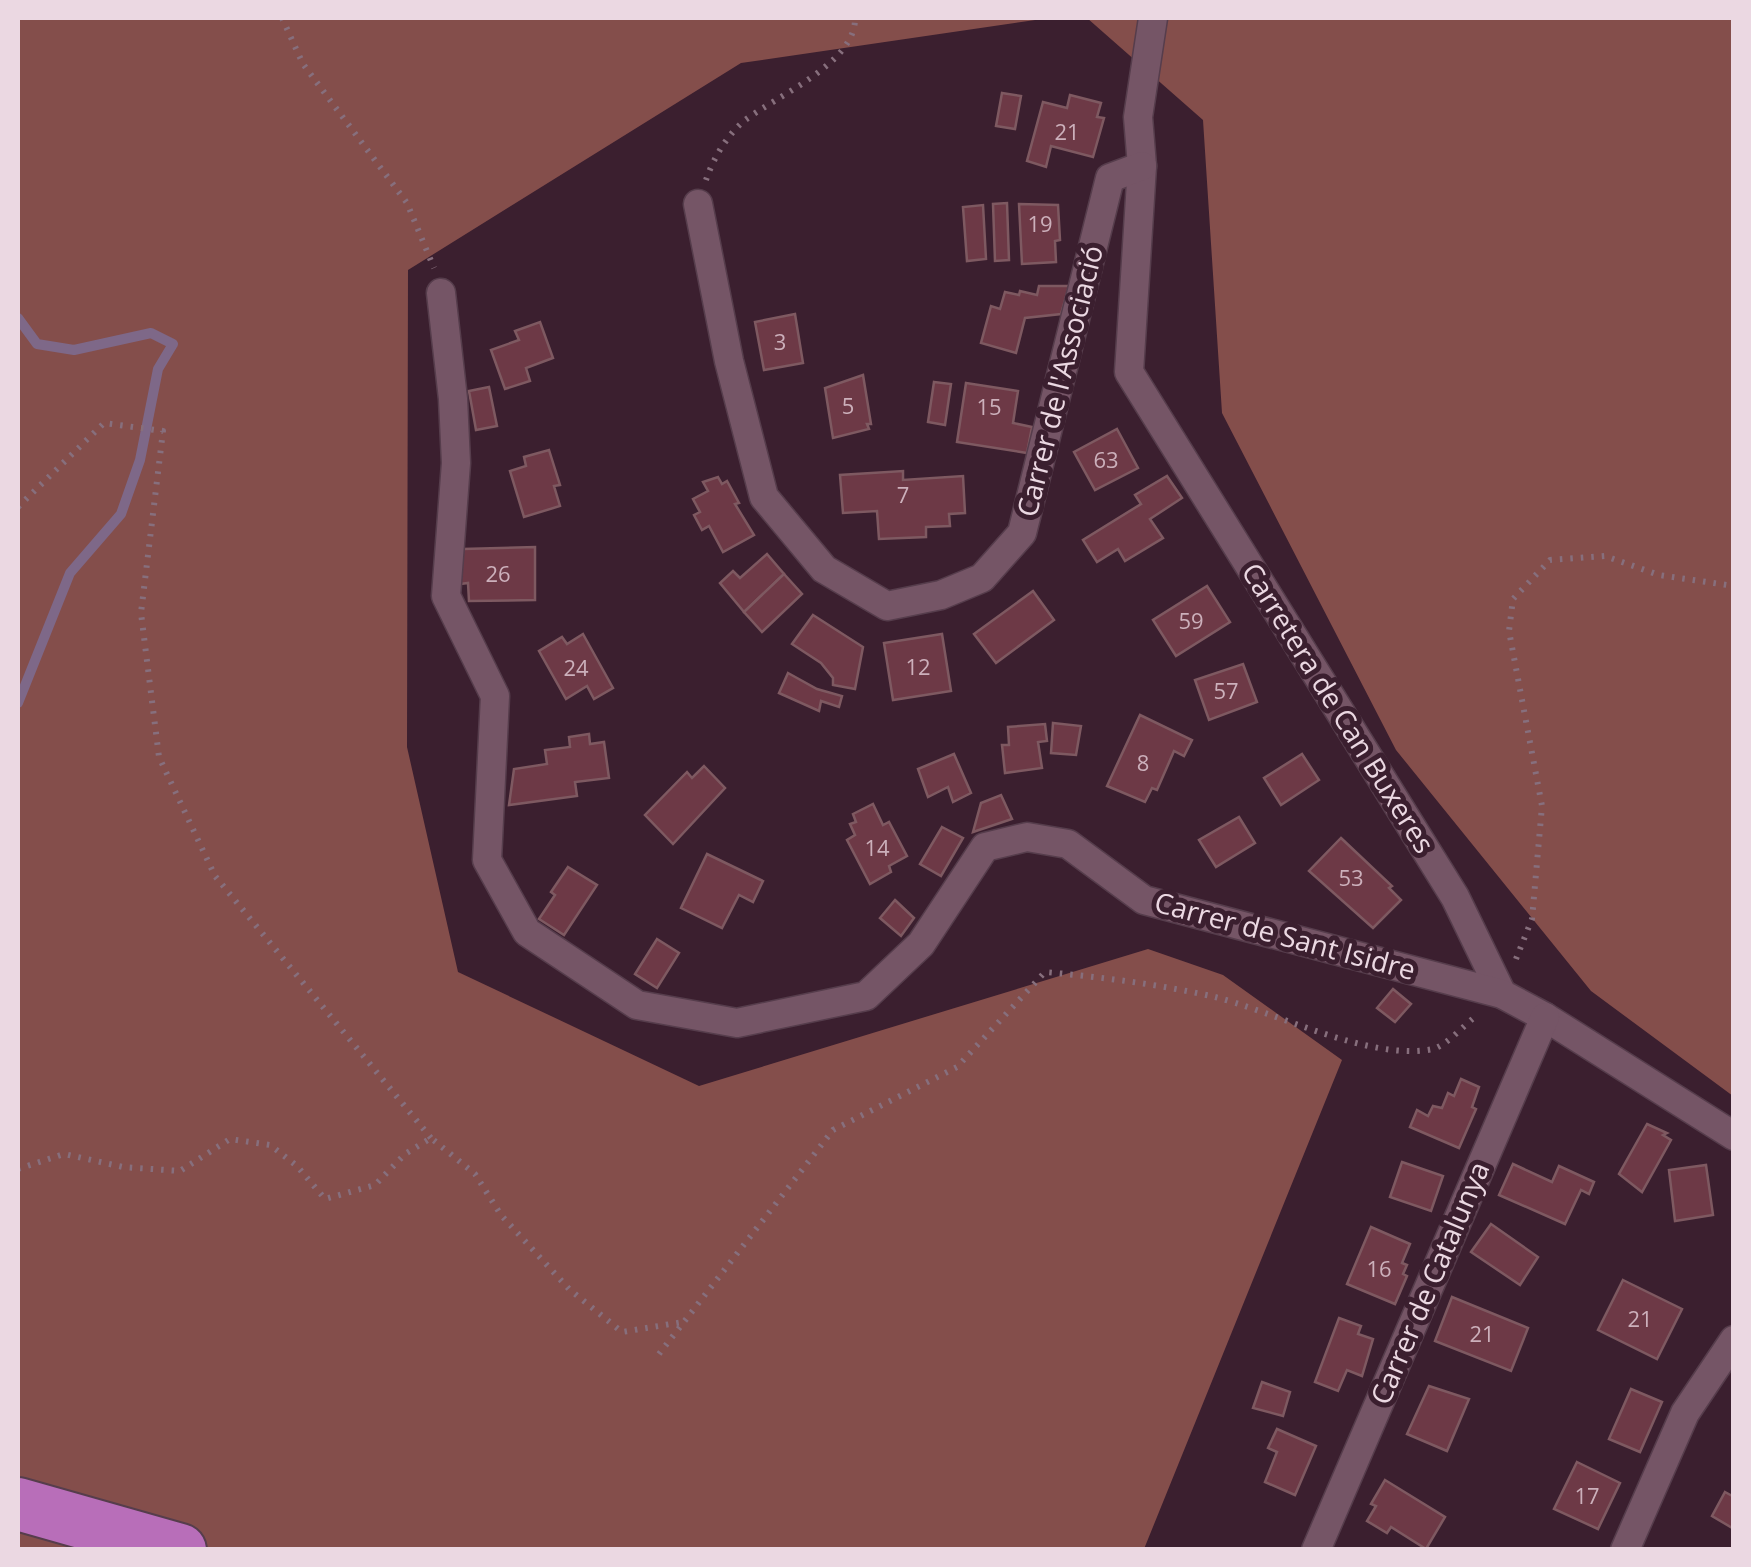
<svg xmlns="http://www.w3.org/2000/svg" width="1751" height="1567" font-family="'Open Sans',sans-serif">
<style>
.forest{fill:#844e4b}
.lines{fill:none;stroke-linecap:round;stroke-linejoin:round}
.stream{stroke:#7e6888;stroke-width:10}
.building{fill:#6d3946;stroke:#7e5961;stroke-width:2.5}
.street-casing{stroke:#563d4c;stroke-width:31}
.highway-casing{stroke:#563d4c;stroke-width:56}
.path{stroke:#876f7d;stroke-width:6;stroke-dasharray:2.5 8;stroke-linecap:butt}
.street{stroke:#755566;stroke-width:28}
.highway{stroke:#b86eb9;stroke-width:52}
.labels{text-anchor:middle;stroke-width:10;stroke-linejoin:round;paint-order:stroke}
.number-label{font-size:22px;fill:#ccb0bb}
.street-label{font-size:28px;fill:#ebd8e2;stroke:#3b1f2f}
</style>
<rect width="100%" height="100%" fill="#3b1f2f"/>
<g class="forest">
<path d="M 18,18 L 1049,18 L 741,63 L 408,270 L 407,747 L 458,972 L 699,1086 L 1148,949 L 1223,975 L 1342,1060 L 1144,1549 L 18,1549 Z"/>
<path d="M 1087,18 L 1733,18 L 1733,1096 L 1591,991 L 1396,750 L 1222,413 L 1203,120 Z"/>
</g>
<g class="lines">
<path class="stream" d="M 18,318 L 37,344 L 74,350 L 151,333 L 173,344 L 158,369 L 140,460 L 121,514 L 70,573 L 18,703"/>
</g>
<g class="building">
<path d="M 1002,93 L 1021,96 L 1015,129 L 996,126 Z"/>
<path d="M 1070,95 L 1101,103 L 1097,117 L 1104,118 L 1093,157 L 1051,146 L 1046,167 L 1027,161 L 1043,102 L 1067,108 Z"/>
<path d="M 1007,203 L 1009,260 L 995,261 L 993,204 Z"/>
<path d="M 1019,204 L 1058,205 L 1060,240 L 1055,241 L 1056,262 L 1022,264 Z"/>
<path d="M 983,205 L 986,259 L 967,261 L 963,207 Z"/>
<path d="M 1039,286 L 1069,286 L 1061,314 L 1025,318 L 1016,353 L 981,343 L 991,306 L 1000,309 L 1005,292 L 1019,295 L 1020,291 L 1037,295 Z"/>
<path d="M 795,314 L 803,363 L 764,370 L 755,322 Z"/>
<path d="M 540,322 L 553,358 L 526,368 L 530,381 L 505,389 L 491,350 L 519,340 L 515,331 Z"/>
<path d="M 863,375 L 871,424 L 867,424 L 869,429 L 833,438 L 825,388 Z"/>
<path d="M 934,382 L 951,384 L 945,425 L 928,422 Z"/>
<path d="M 966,383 L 1018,391 L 1013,423 L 1032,427 L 1027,453 L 957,442 Z"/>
<path d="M 489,387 L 497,426 L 476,430 L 469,391 Z"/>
<path d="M 1117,429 L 1138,468 L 1095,490 L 1074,452 Z"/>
<path d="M 549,450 L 560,485 L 554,486 L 560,506 L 524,517 L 510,471 L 526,466 L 524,457 Z"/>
<path d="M 903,471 L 903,480 L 963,476 L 965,513 L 949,514 L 950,526 L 926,527 L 926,537 L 879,539 L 877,511 L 843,513 L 840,475 Z"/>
<path d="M 1167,476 L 1182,498 L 1150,519 L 1163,538 L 1125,561 L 1118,549 L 1097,562 L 1083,540 L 1141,504 L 1135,495 Z"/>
<path d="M 718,477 L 722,484 L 727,481 L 739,503 L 735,504 L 754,535 L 723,552 L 709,526 L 702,530 L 694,515 L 700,512 L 693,499 L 708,491 L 703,482 Z"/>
<path d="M 535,547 L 535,600 L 469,601 L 468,583 L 460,584 L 463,549 Z"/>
<path d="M 767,554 L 784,574 L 744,612 L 720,583 L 733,571 L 740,578 Z"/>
<path d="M 784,574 L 802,594 L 762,632 L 744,612 Z"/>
<path d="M 1207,586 L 1230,622 L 1176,656 L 1153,620 Z"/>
<path d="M 1033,591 L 1054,620 L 996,663 L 974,634 Z"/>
<path d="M 813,615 L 863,647 L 855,689 L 833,685 L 833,678 L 821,663 L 792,644 Z"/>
<path d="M 583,634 L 613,688 L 594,699 L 587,686 L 566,699 L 539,651 L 562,637 L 567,644 Z"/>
<path d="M 942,634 L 951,691 L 893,700 L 884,643 Z"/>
<path d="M 1243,664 L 1257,702 L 1209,720 L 1195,680 Z"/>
<path d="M 788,673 L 817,689 L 842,696 L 839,707 L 821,701 L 819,711 L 779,693 Z"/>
<path d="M 1140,715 L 1192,740 L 1184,756 L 1174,751 L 1157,790 L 1152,788 L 1145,802 L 1107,786 Z"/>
<path d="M 1053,723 L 1081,726 L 1076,755 L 1051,753 Z"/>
<path d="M 1045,724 L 1047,741 L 1038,742 L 1042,768 L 1005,773 L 1002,745 L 1009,745 L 1008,727 Z"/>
<path d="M 589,734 L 590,744 L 604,742 L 609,778 L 575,782 L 577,796 L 509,805 L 514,769 L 547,764 L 545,750 L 570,747 L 569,737 Z"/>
<path d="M 954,754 L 971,793 L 953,802 L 948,787 L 928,797 L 918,769 Z"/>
<path d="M 1302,754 L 1319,780 L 1281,805 L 1264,778 Z"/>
<path d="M 704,766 L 725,788 L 673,844 L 645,815 L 687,772 L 692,778 Z"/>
<path d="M 1001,795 L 1012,819 L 973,832 L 981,803 Z"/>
<path d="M 873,804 L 883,825 L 889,822 L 907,856 L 889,866 L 891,872 L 870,884 L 847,840 L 855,835 L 850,824 L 856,822 L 853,814 Z"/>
<path d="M 1239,817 L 1255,843 L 1216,867 L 1199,840 Z"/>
<path d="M 942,827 L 963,838 L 941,876 L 920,864 Z"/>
<path d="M 1341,838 L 1392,886 L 1389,888 L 1401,900 L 1373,928 L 1309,871 Z"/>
<path d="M 707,854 L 763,881 L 753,902 L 739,895 L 722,928 L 681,908 Z"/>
<path d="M 568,867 L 597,885 L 564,935 L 539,919 L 555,895 L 551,892 Z"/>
<path d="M 895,900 L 914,918 L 901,936 L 880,918 Z"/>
<path d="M 657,939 L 679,953 L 657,988 L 635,974 Z"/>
<path d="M 1393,989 L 1411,1004 L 1395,1022 L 1377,1008 Z"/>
<path d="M 1461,1079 L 1479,1087 L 1472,1107 L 1476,1109 L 1459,1148 L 1410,1127 L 1417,1110 L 1428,1116 L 1433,1106 L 1442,1108 L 1448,1093 L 1454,1096 Z"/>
<path d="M 1647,1124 L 1667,1133 L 1663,1135 L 1671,1140 L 1642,1192 L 1619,1174 Z"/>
<path d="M 1402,1162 L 1443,1176 L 1431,1211 L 1390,1197 Z"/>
<path d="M 1513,1164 L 1552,1182 L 1559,1166 L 1594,1182 L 1589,1194 L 1581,1190 L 1565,1224 L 1499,1195 Z"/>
<path d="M 1706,1165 L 1713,1215 L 1675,1221 L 1669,1170 Z"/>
<path d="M 1491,1224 L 1538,1257 L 1520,1285 L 1471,1252 Z"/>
<path d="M 1371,1227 L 1410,1244 L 1402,1263 L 1407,1265 L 1403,1274 L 1407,1276 L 1395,1304 L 1347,1284 Z"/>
<path d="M 1623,1280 L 1682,1309 L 1657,1359 L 1598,1330 Z"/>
<path d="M 1452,1297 L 1528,1328 L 1511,1371 L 1435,1341 Z"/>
<path d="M 1339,1318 L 1361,1326 L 1358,1334 L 1373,1339 L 1362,1376 L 1347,1370 L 1338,1391 L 1315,1382 Z"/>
<path d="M 1262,1382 L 1290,1392 L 1283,1416 L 1253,1408 Z"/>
<path d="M 1429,1386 L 1469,1399 L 1447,1451 L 1407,1434 Z"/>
<path d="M 1631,1389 L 1662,1402 L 1640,1452 L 1609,1439 Z"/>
<path d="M 1277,1429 L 1316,1446 L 1295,1495 L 1265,1482 L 1277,1452 L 1268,1448 Z"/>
<path d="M 1577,1462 L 1620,1483 L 1598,1529 L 1554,1509 Z"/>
<path d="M 1385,1480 L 1445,1517 L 1426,1549 L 1391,1527 L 1387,1533 L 1367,1521 L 1376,1506 L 1371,1504 Z"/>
<path d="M 1725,1492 L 1734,1497 L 1734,1529 L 1712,1516 Z"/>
</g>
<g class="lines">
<g class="street-casing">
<g id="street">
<path d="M 1153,18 L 1138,117 L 1142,166 L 1129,372 L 1455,897 L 1502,994"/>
<path d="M 698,204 L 729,361 L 764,497 L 824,569 L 887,606 L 941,595 L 982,578 L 1022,533 L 1110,178 L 1142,166"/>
<path d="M 441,293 L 453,399 L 456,463 L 446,596 L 495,696 L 487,860 L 527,932 L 637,1005 L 737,1023 L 866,996 L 921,944 L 985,847 L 1027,837 L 1068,844 L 1144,900 L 1502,994 L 1545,1017 L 1734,1136"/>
<path d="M 1316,1550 L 1545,1017"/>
<path d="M 1625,1550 L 1685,1413 L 1734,1340"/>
</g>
</g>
<g class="highway-casing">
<path id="highway" d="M 18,1504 L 180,1550"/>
</g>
<g class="path">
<path d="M 282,18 L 303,64 L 407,203 L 434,268"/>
<path d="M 706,180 C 713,159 727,135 744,121 C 776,96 856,63 855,18"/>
<path d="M 18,507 L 104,423 L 163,431 L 141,613 L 159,757 L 215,876 L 431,1138"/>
<path d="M 1516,959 L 1532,919 L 1542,806 L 1509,631 L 1513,599 L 1550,560 L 1605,556 L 1659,575 L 1734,586"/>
<path d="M 18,1169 L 64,1154 L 123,1167 L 180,1171 L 230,1139 L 270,1145 L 297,1166 L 325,1199 L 375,1185 L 405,1154 L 431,1138 L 475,1174 L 501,1215 L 569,1289 L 622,1332 L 683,1322"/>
<path d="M 659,1354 L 833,1130 L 957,1067 L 1045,972 C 1101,977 1156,984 1211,996 C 1274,1011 1370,1062 1433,1049 C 1447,1045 1463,1026 1475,1017"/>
</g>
<use href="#street" class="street"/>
<use href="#highway" class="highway"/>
</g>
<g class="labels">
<g class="number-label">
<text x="1067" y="140">21</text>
<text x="1040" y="232">19</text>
<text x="780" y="350">3</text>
<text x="848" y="414">5</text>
<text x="989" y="415">15</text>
<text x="1106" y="468">63</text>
<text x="903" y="503">7</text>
<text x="498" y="582">26</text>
<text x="1191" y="629">59</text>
<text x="918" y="675">12</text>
<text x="576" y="676">24</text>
<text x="1226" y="699">57</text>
<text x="1143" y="771">8</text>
<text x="877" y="856">14</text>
<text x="1351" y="886">53</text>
<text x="1379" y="1277">16</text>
<text x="1640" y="1327">21</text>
<text x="1482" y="1342">21</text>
<text x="1587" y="1504">17</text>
</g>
<g class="street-label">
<text transform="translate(1060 381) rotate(-76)" y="10">Carrer de l'Associació</text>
<text transform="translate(1338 708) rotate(58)" y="10">Carretera de Can Buxeres</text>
<text transform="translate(1285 936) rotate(15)" y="10">Carrer de Sant Isidre</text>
<text transform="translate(1430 1283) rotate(-67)" y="10">Carrer de Catalunya</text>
</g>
</g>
<rect width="1751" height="1567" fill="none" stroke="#ebd8e2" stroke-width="40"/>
</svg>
